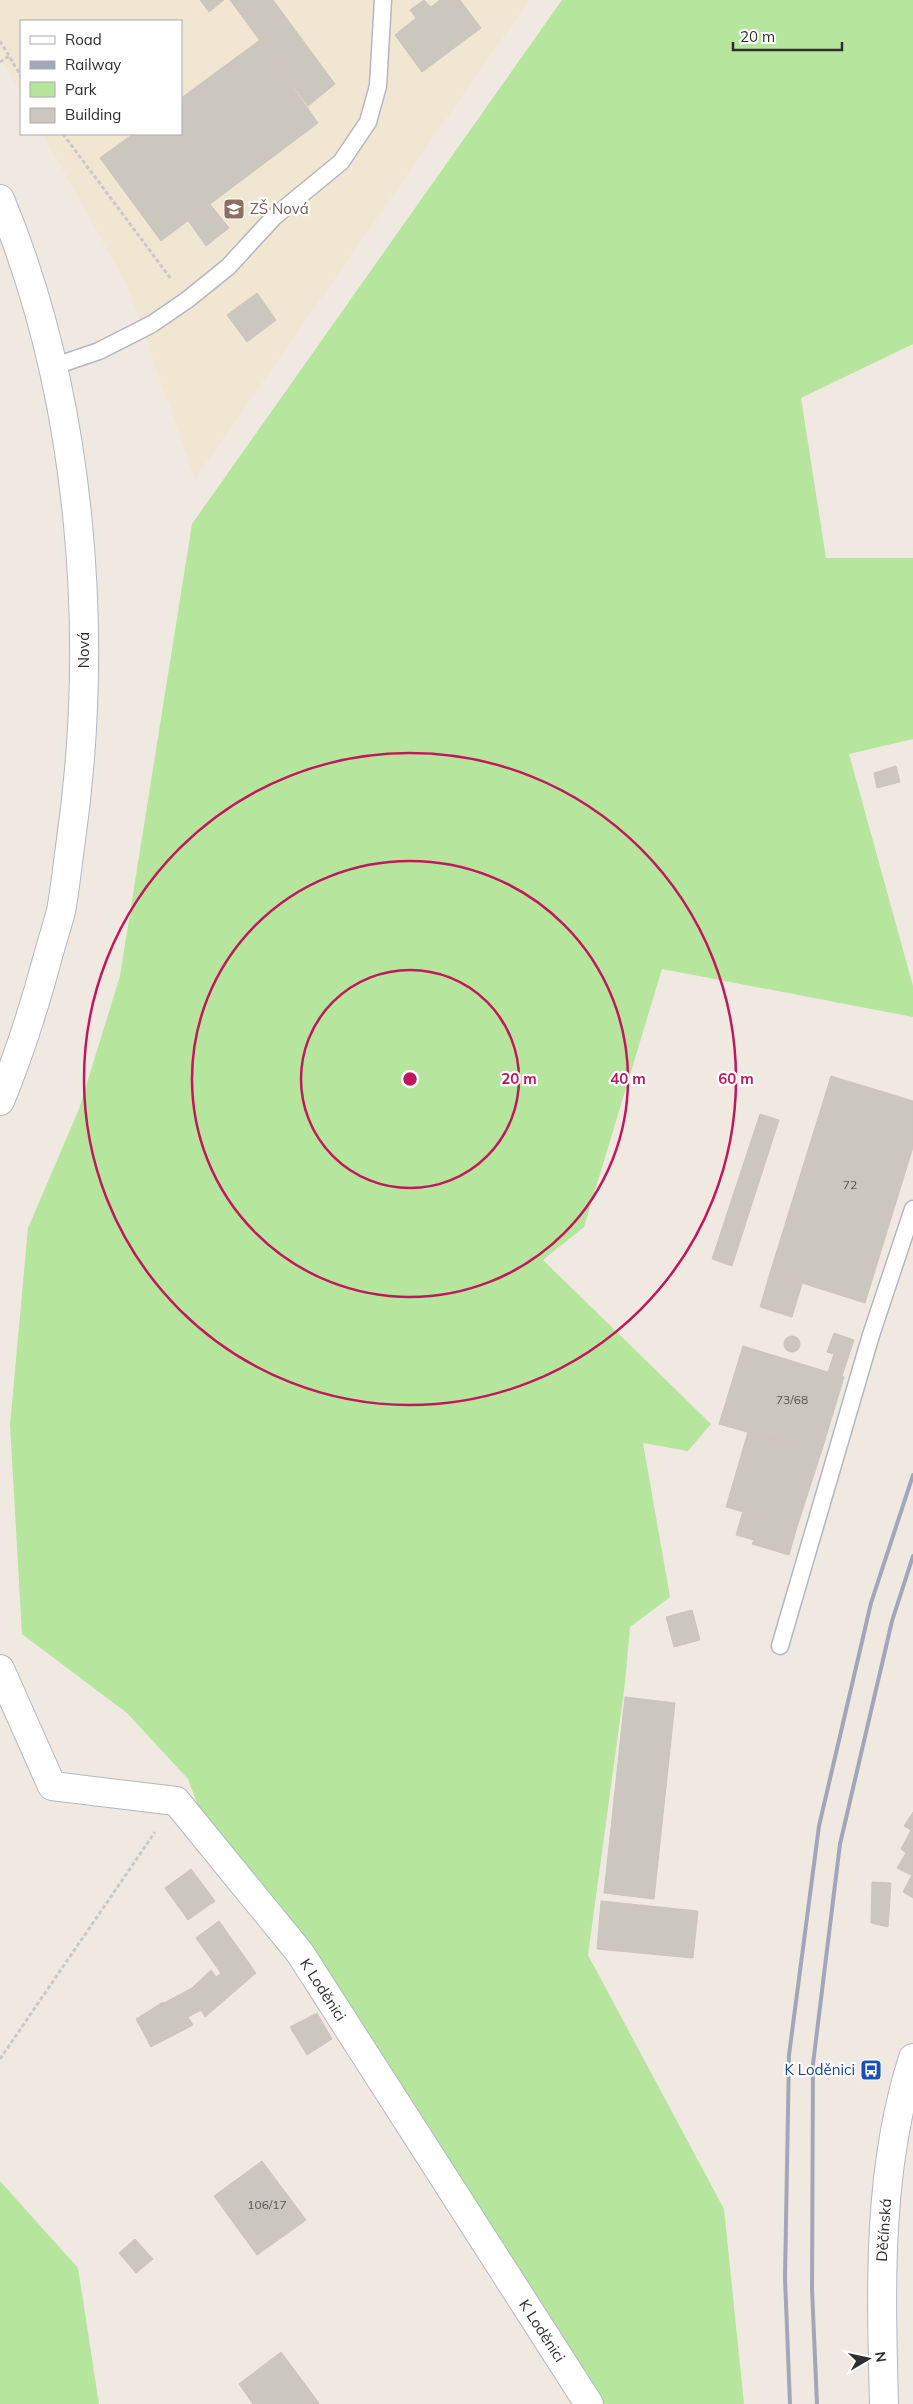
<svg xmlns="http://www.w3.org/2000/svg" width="913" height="2404" font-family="Mulish,sans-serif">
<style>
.education{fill:#f0e6d1}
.green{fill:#b6e59e}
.building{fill:#cbc7bf;stroke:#cbc5ba}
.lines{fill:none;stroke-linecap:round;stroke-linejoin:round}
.lane-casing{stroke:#b4b7c1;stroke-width:19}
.street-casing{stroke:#b4b7c1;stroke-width:30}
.secondary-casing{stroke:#b4b7c1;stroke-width:30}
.path{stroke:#c9c9c9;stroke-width:3;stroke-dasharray:4 2.5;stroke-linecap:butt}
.lane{stroke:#fff;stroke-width:16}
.street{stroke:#fff;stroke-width:28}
.secondary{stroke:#fff;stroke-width:28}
.rail{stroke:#a3a6b8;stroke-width:4}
.ring{fill:none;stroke:#c2185b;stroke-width:2.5}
.labels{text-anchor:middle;stroke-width:4.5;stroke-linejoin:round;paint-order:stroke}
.number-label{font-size:12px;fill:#555452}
.education-label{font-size:15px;fill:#785e54;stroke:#fff;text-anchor:start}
.street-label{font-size:15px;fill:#2e2e2e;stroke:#fff}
.transit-label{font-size:15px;fill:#164399;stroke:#fff;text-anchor:end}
.centre{fill:#c2185b;stroke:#fff;stroke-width:2.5}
.ring-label{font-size:15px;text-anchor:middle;font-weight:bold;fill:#c2185b;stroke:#fff;stroke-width:4.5;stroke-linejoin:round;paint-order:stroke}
</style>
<rect width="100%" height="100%" fill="#efe9e1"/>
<path class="education" d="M 0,0 L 529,0 L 195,479 L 127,285 L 43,134 L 181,134 L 181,21 L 21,21 L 21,94 L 0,56 Z"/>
<g class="green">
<path d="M 562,0 L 913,0 L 913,344 L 801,398 L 826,558 L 913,558 L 913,739 L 849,754 L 913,986 L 913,1017 L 662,969 L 584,1227 L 543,1260 L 711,1424 L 688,1451 L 643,1443 L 670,1597 L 630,1627 L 625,1683 L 588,1955 L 724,2209 L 744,2404 L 601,2404 L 206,1827 L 188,1779 L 127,1713 L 22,1634 L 10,1425 L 28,1228 L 79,1109 L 120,976 L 192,524 Z"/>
<path d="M 0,2181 L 78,2268 L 99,2404 L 0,2404 Z"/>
</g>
<g class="building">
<path d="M 200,0 L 224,0 L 209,12 Z"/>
<path d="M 230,0 L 273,0 L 335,84 L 308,106 Z"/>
<path d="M 424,0 L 431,7 L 440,0 L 460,0 L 481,28 L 422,72 L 395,35 L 416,18 L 410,10 Z"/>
<path d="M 260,40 L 318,123 L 161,241 L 100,158 L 133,134 L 181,134 L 181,98 Z"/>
<path d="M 209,203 L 229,228 L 206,246 L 187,219 Z"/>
<path d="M 257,293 L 276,320 L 247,342 L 227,315 Z"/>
<path d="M 896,766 L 900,782 L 877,788 L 874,773 Z"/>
<path d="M 831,1076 L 913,1101 L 913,1147 L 865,1303 L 770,1273 Z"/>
<path d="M 760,1114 L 779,1120 L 732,1266 L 712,1259 Z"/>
<path d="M 770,1273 L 802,1284 L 792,1317 L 760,1307 Z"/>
<path d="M 834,1333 L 854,1340 L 842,1376 L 828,1372 L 834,1354 L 827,1352 Z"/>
<circle cx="792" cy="1344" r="8"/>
<path d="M 743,1346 L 844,1377 L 821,1453 L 719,1424 Z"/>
<path d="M 748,1432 L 821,1453 L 797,1527 L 726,1507 Z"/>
<path d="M 743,1511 L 797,1527 L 789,1555 L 752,1544 L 754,1540 L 736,1535 Z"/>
<path d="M 692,1610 L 700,1640 L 674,1647 L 666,1617 Z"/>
<path d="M 625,1697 L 675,1703 L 654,1899 L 604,1893 Z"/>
<path d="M 913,1812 L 913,1876 L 897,1868 L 906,1853 L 901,1849 L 911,1830 L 904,1826 Z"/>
<path d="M 191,1869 L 215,1901 L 188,1920 L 165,1888 Z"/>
<path d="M 912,1875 L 913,1876 L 913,1898 L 903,1892 Z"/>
<path d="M 872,1882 L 891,1883 L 888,1927 L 871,1923 Z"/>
<path d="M 601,1901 L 698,1911 L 693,1958 L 597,1949 Z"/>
<path d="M 219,1921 L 256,1973 L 205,2017 L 201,2010 L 188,2017 L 193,2025 L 151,2047 L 136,2019 L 163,2002 L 164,2003 L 192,1988 L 211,1970 L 216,1977 L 221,1973 L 196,1938 Z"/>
<path d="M 317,2013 L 332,2039 L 307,2055 L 290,2027 Z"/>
<path d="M 262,2161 L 306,2220 L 257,2255 L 214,2196 Z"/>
<path d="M 135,2239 L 153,2259 L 136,2273 L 119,2253 Z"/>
<path d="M 281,2352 L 319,2403 L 318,2404 L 253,2404 L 239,2384 Z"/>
</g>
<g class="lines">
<g class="lane-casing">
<g id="lane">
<path d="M 52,367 L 99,351 L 152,324 L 187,300 L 228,267 L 274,217 L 341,162 L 368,122 L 378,86 L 383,0"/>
<path d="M 780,1646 L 871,1335 L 913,1209"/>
</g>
</g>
<g class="street-casing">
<path id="street" d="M 0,1669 L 52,1786 L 176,1801 L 300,1953 L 589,2404"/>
</g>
<g class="secondary-casing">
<g id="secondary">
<path d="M 0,199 C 82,397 101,635 70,847 C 67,868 65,890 61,911 C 57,927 51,944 47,960 C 34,1008 19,1055 0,1101"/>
<path d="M 884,2404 C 881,2288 877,2170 913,2058"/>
</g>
</g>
<g class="path">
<path d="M 0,41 L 21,76"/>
<path d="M 0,62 L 9,56"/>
<path d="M 63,134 L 171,279"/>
<path d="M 0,2059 L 155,1832"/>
</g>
<use href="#lane" class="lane"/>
<use href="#street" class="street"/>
<use href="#secondary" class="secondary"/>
<g class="rail">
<path d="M 790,2404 L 785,2278 L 789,2055 L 819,1826 L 871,1603 L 913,1475"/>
<path d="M 817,2404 L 812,2289 L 813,2064 L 840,1844 L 892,1621 L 913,1556"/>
</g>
</g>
<g class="ring">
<circle cx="410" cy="1079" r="109"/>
<circle cx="410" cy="1079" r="218"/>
<circle cx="410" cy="1079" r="326"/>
</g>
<defs>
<g id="school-square" transform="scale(1.125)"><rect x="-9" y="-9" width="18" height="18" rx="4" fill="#8d6e63" stroke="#fff"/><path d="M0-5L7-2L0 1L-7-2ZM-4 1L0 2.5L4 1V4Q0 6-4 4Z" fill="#fff"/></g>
<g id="bus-square" transform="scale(1.125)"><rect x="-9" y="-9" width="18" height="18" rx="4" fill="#1a4fb4" stroke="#fff"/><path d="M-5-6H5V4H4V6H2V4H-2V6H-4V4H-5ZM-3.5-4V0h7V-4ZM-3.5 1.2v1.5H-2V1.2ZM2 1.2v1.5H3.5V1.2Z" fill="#fff"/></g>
</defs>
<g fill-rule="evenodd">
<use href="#school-square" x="234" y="209"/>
<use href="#bus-square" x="871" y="2070"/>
</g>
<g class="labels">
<g class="number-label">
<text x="850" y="1189">72</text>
<text x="792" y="1404">73/68</text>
<text x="267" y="2209">106/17</text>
</g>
<g class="education-label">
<text x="250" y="214">ZŠ Nová</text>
</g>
<g class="street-label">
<text transform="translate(84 650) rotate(-90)" y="5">Nová</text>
<text transform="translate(323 1990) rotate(57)" y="5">K Loděnici</text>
<text transform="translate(884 2230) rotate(-86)" y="5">Děčínská</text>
<text transform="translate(542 2331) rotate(57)" y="5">K Loděnici</text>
</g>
<g class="transit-label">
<text x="855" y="2075">K Loděnici</text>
</g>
</g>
<circle cx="410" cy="1079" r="8" class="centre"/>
<g class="ring-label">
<text x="519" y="1084">20 m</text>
<text x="628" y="1084">40 m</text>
<text x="736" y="1084">60 m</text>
</g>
<rect x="20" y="20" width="162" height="115" fill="#ffffff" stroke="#ababab"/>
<rect x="30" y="36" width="25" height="8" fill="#ffffff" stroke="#ababab"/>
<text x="65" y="45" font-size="15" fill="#2e2e2e">Road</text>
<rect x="30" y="61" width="25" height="8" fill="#a3a6b8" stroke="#ababab"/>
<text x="65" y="70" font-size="15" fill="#2e2e2e">Railway</text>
<rect x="30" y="82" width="25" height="15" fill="#b6e59e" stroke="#ababab"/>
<text x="65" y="95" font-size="15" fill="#2e2e2e">Park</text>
<rect x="30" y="108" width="25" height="15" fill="#cbc7bf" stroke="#ababab"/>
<text x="65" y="120" font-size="15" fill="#2e2e2e">Building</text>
<g transform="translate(868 2359) rotate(81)" stroke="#ffffff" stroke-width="4" paint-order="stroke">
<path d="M0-4L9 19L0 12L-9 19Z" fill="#2e2e2e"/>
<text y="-8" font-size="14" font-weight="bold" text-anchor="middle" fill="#2e2e2e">N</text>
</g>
<path d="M733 42v8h109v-8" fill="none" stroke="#2e2e2e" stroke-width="2.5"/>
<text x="740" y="42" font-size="15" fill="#2e2e2e" stroke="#ffffff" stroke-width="4" paint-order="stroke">20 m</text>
</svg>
